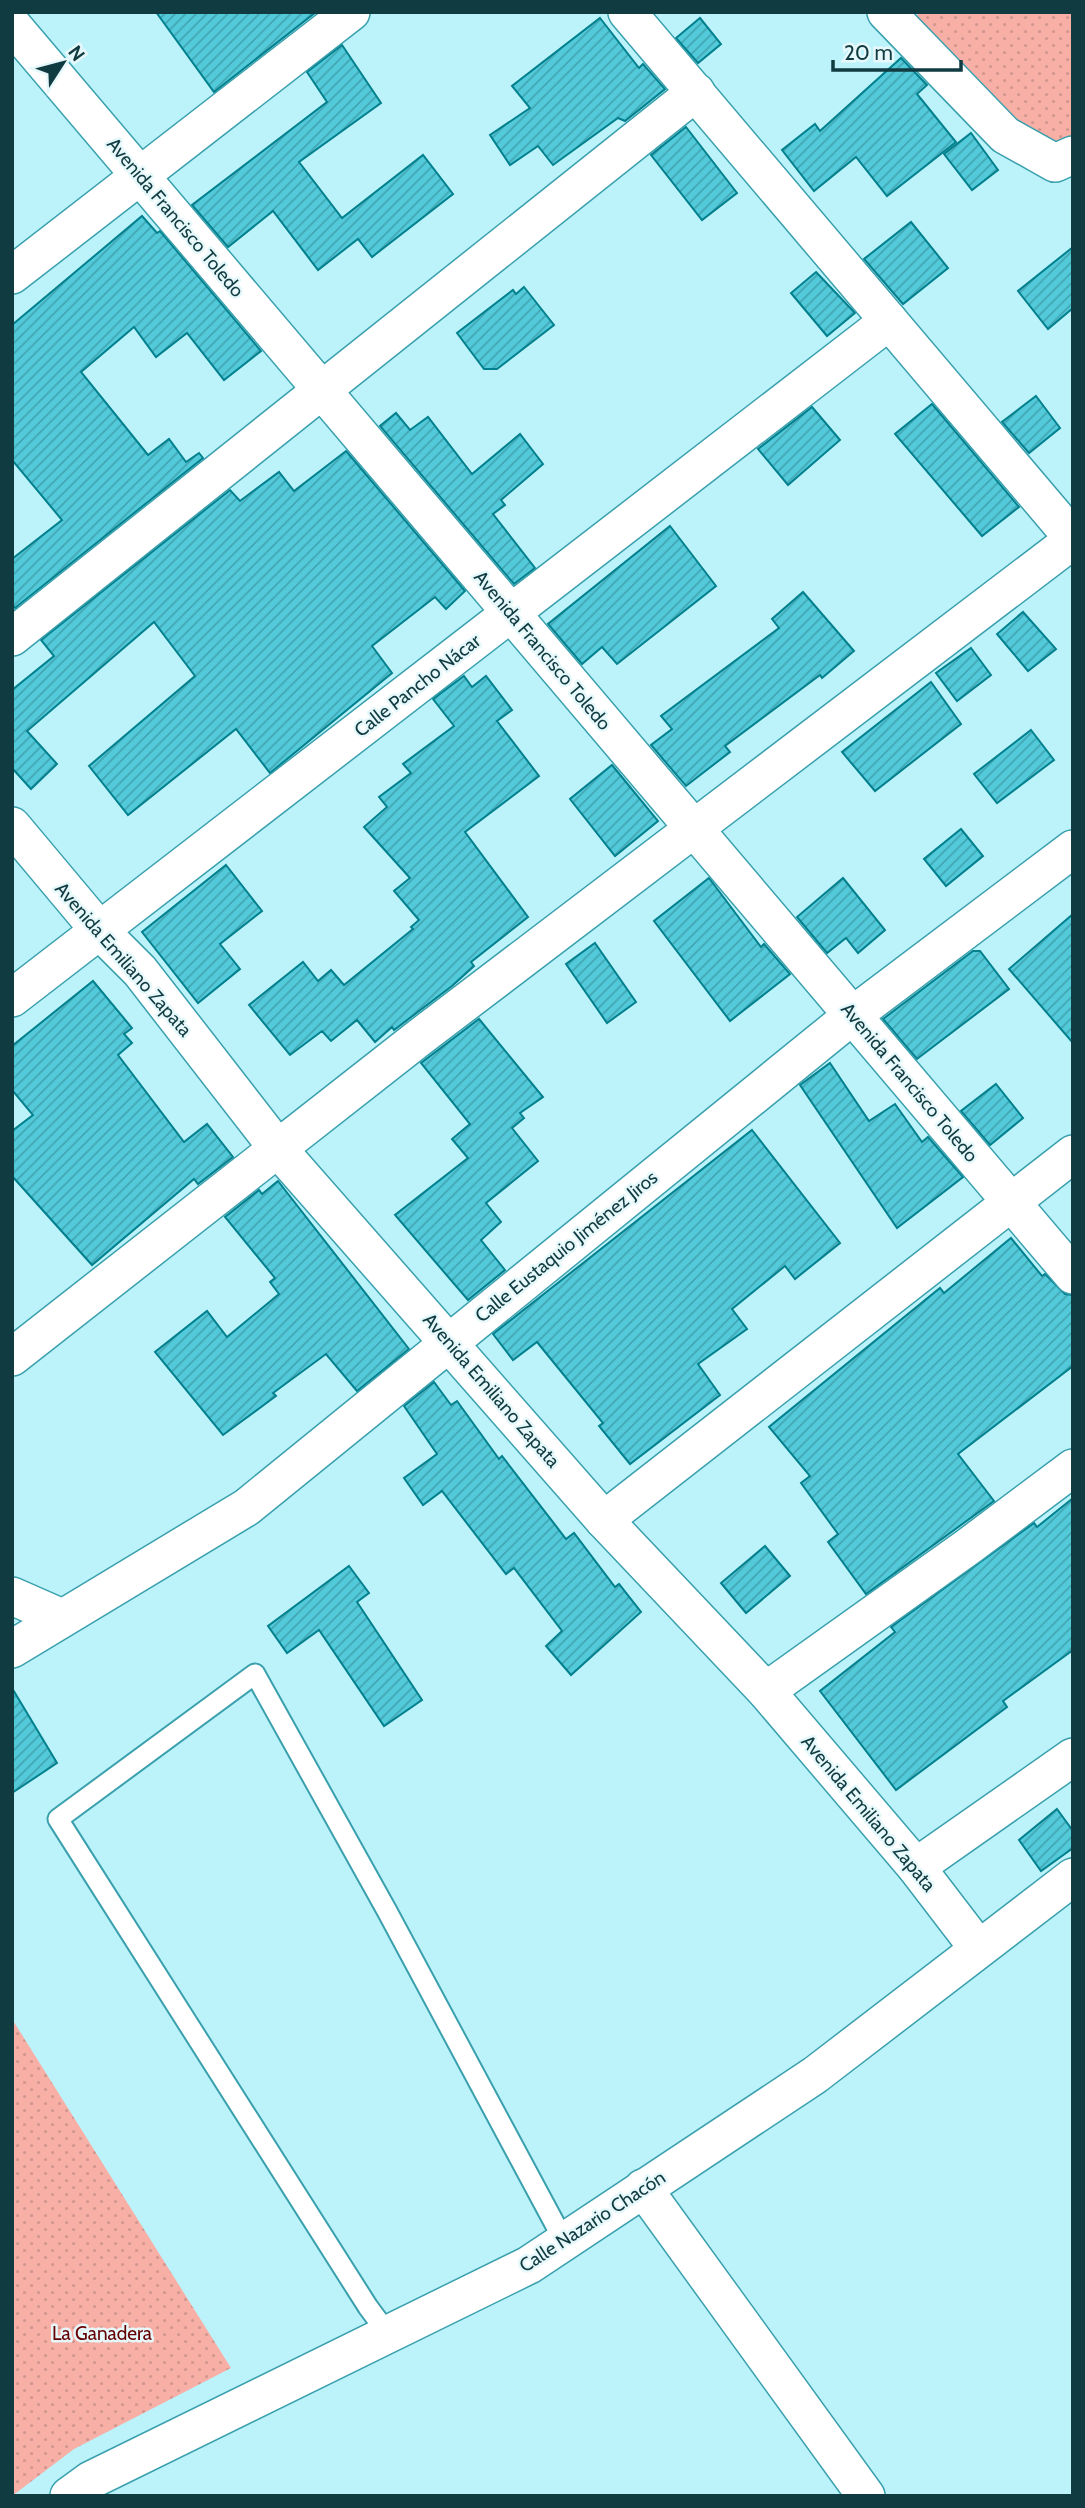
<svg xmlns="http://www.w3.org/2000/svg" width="1085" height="2508" font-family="Cabin,sans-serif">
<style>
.park{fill:url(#park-dots)}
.building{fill:url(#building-hatch);stroke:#03808d;stroke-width:2}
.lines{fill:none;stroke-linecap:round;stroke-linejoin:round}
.lane-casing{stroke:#3aa0ad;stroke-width:23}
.street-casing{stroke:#3aa0ad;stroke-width:40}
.lane{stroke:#fff;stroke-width:19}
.street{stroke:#fff;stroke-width:37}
.labels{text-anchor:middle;stroke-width:5;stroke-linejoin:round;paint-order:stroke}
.street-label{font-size:19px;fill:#103b41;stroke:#e7f8fb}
.park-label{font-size:19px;fill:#650003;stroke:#e7f8fb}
</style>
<defs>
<pattern id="park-dots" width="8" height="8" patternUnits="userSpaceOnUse" patternTransform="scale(1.75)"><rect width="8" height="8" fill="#f7afa6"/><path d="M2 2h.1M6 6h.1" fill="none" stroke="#d39790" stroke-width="1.8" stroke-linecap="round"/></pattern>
<pattern id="building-hatch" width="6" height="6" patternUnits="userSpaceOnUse" patternTransform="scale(1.75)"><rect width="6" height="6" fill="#52cada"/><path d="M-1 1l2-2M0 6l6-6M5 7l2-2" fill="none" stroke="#43a5b2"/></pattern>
</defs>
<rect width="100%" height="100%" fill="#bcf3fb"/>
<g class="park">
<path d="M 920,12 L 1073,12 L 1073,156 L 1055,163 L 902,30 Z"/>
<path d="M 12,2019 L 231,2368 L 74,2449 L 12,2496 Z"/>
</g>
<g class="building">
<path d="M 156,12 L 316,12 L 214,92 Z"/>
<path d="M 600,18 L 639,68 L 643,64 L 665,89 L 625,121 L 618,118 L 553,165 L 538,146 L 510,165 L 490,135 L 530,108 L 512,86 Z"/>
<path d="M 700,18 L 721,44 L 698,63 L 676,38 Z"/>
<path d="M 342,45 L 381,103 L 299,162 L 342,218 L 423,155 L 453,194 L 372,257 L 358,239 L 318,270 L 273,211 L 228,247 L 192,205 L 327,102 L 307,72 Z"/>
<path d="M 901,58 L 927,85 L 917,94 L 956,142 L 887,196 L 856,157 L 814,191 L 782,150 L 815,124 L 820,131 Z"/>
<path d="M 686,127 L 737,193 L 702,220 L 651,155 Z"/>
<path d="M 971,133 L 998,170 L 972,190 L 944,154 Z"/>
<path d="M 142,216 L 157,233 L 160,231 L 261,351 L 224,380 L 187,333 L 156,357 L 134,327 L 81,372 L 148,455 L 169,439 L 186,462 L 199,453 L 203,458 L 15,608 L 12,605 L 12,559 L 62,520 L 12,460 L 12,325 Z"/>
<path d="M 911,222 L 948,268 L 903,304 L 864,259 Z"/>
<path d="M 1073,247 L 1073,308 L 1048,329 L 1018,291 Z"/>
<path d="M 816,272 L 855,313 L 827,336 L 791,293 Z"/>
<path d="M 524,287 L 554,325 L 497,369 L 484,369 L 457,333 L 513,290 L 516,294 Z"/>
<path d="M 1036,396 L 1060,428 L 1029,453 L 1002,422 Z"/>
<path d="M 932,404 L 1019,507 L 982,536 L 895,434 Z"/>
<path d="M 812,407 L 840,440 L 788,485 L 758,449 Z"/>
<path d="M 396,413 L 410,430 L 428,417 L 472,474 L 520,434 L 543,464 L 501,500 L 505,505 L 493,514 L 535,568 L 514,584 L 380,426 Z"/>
<path d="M 346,451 L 465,591 L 446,609 L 435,597 L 372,646 L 392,673 L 270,773 L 236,729 L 128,815 L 89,766 L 195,676 L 154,622 L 27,731 L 57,764 L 31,789 L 12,768 L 12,690 L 54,656 L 41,640 L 230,490 L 240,501 L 279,472 L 294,491 Z"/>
<path d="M 670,526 L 716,586 L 617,664 L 602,647 L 582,664 L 548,624 Z"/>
<path d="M 803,592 L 854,651 L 822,678 L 820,675 L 725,746 L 730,752 L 686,786 L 651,745 L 672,729 L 661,716 L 779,628 L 772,619 Z"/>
<path d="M 1023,612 L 1056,649 L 1028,671 L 997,634 Z"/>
<path d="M 971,648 L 991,675 L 957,701 L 936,673 Z"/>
<path d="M 464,676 L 472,687 L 486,676 L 512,710 L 497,721 L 539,776 L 465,832 L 528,917 L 471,962 L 474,966 L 452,986 L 394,1030 L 392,1027 L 375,1042 L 357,1020 L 331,1041 L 322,1031 L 290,1055 L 249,1005 L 303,962 L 318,981 L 331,970 L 344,985 L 413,929 L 411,927 L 419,920 L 394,891 L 410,878 L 364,827 L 387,807 L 379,797 L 411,773 L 403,764 L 454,726 L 433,699 Z"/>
<path d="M 931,682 L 961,724 L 875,791 L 842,752 Z"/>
<path d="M 1031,730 L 1054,760 L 997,803 L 974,774 Z"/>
<path d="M 612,765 L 658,821 L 615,856 L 570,799 Z"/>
<path d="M 961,829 L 983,856 L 946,886 L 924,859 Z"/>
<path d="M 226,865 L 262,911 L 220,944 L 240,969 L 198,1003 L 142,932 Z"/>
<path d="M 709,878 L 761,947 L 764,944 L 790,974 L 730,1021 L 654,921 Z"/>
<path d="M 843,878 L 885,930 L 858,953 L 846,938 L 827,953 L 797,917 Z"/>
<path d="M 1073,914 L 1073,1043 L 1009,969 Z"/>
<path d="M 595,943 L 636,1002 L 607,1023 L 566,964 Z"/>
<path d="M 973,951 L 980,951 L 1009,989 L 917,1059 L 883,1019 Z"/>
<path d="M 93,981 L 132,1028 L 124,1034 L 132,1043 L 118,1055 L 184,1142 L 207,1124 L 233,1157 L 198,1184 L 194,1179 L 92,1265 L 12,1176 L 12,1131 L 33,1115 L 12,1090 L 12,1046 Z"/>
<path d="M 479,1019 L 543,1097 L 520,1113 L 524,1118 L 512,1128 L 538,1161 L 486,1203 L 501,1222 L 481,1240 L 505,1270 L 468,1300 L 395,1215 L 468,1158 L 452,1139 L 470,1124 L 421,1063 Z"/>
<path d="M 830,1063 L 869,1121 L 895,1104 L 922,1142 L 928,1137 L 963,1177 L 897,1228 L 800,1085 Z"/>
<path d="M 996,1084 L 1023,1118 L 990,1145 L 961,1111 Z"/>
<path d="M 752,1130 L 840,1243 L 795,1279 L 785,1266 L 732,1309 L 747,1329 L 698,1364 L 720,1395 L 630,1464 L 599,1426 L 603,1423 L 537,1342 L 513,1360 L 493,1334 Z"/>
<path d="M 278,1181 L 409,1349 L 357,1391 L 326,1354 L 273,1393 L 276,1396 L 223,1435 L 155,1352 L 207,1311 L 227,1337 L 279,1294 L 270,1282 L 275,1278 L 225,1217 L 259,1190 L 262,1194 Z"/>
<path d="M 1011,1238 L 1042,1276 L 1045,1274 L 1065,1294 L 1073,1295 L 1073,1366 L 958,1454 L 994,1501 L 866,1594 L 828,1542 L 838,1534 L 801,1483 L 810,1476 L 769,1427 L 940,1288 L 944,1293 Z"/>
<path d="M 434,1382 L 451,1405 L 457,1401 L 499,1459 L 502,1456 L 566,1539 L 574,1533 L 615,1587 L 619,1584 L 641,1612 L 571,1675 L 546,1646 L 562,1631 L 514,1568 L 506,1574 L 442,1491 L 423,1505 L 404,1478 L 437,1454 L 404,1406 Z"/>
<path d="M 1073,1498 L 1073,1650 L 1003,1701 L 1007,1707 L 896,1790 L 820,1691 L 895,1632 L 891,1627 L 1034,1523 L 1037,1527 Z"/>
<path d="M 765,1546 L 790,1576 L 746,1613 L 721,1583 Z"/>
<path d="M 349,1566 L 369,1593 L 357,1602 L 422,1700 L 384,1726 L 319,1630 L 287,1653 L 268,1626 Z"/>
<path d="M 12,1688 L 57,1763 L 12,1793 Z"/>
<path d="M 1057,1809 L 1073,1831 L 1073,1848 L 1041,1871 L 1019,1840 Z"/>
</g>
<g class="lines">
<g class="lane-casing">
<path id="lane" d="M 388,2334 L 368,2307 L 58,1819 L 255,1674 L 387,1911 L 564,2241"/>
</g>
<g class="street-casing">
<g id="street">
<path d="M 627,12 L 1073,538"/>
<path d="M 886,12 L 1005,135 L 1055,163 L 1073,155"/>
<path d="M 12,25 L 1073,1275"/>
<path d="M 12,275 L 351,12"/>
<path d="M 12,637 L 696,92"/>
<path d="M 12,826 L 100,931 L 140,971 L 279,1150 L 604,1520 L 766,1691 L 916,1867 L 978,1948"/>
<path d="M 12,998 L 889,321"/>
<path d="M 12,1357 L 420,1037 L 1073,540"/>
<path d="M 604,1520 L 1073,1154"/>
<path d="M 12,1596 L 62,1618"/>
<path d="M 12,1649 L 247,1507 L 853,1015 L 1073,849"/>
<path d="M 766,1691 L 969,1546 L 1073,1468"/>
<path d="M 916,1867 L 1073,1757"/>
<path d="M 643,2188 L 866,2496"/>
<path d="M 69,2496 L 91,2480 L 529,2265 L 815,2075 L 1073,1877"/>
</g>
</g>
<use href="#lane" class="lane"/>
<use href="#street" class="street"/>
</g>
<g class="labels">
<g class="street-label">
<text transform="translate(176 217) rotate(50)" y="7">Avenida Francisco Toledo</text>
<text transform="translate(543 650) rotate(50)" y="7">Avenida Francisco Toledo</text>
<text transform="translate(417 685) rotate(-38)" y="7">Calle Pancho Nácar</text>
<text transform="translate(124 959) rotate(49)" y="7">Avenida Emiliano Zapata</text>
<text transform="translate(910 1082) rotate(50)" y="7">Avenida Francisco Toledo</text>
<text transform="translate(566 1246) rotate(-39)" y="7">Calle Eustaquio Jiménez Jiros</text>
<text transform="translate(492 1390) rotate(49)" y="7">Avenida Emiliano Zapata</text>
<text transform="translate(869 1813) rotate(50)" y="7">Avenida Emiliano Zapata</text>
<text transform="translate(592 2221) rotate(-33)" y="7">Calle Nazario Chacón</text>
</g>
<g class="park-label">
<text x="102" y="2340">La Ganadera</text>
</g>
</g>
<rect width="1085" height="2508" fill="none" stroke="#103b41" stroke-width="28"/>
<g transform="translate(63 63) rotate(54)" stroke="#e7f8fb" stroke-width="5" paint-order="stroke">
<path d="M0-5L12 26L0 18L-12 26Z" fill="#103b41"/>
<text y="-10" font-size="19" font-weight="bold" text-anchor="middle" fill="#103b41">N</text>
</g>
<path d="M833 60v10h128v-10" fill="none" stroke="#103b41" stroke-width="3.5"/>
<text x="844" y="60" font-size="21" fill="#103b41" stroke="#e7f8fb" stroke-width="5" paint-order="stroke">20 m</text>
</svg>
